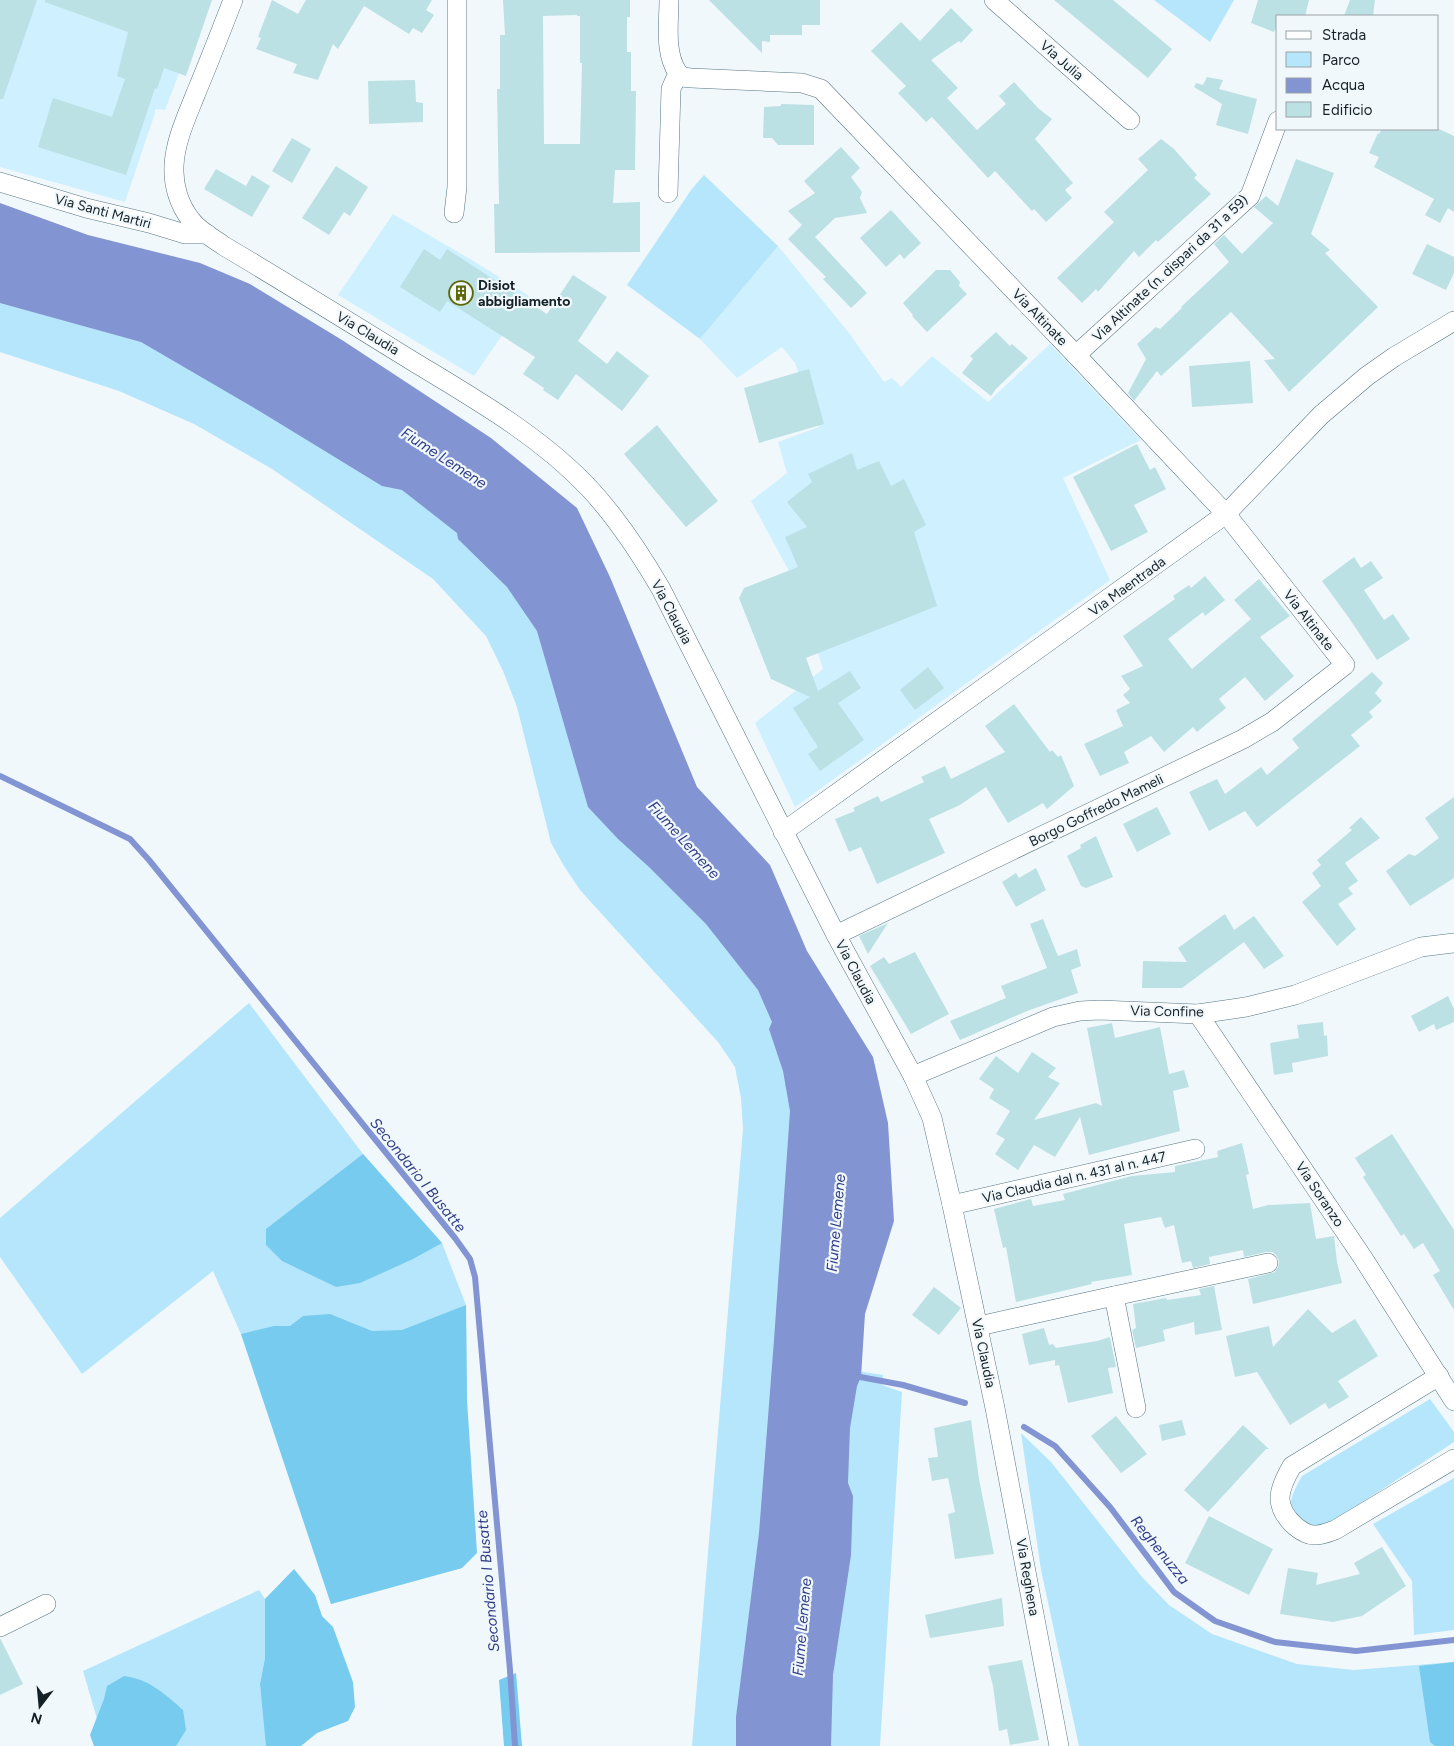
<svg xmlns="http://www.w3.org/2000/svg" width="1454" height="1746" font-family="Figtree,sans-serif">
<style>
.built{fill:#cef0ff}
.green{fill:#b6e6fc}
.forest{fill:#77cbee}
.water{fill:#8394d2}
.lines{fill:none;stroke-linecap:round;stroke-linejoin:round}
.stream{stroke:#8394d2;stroke-width:6}
.building{fill:#bbe1e5;fill-rule:evenodd}
.minor-casing{stroke:#567582;stroke-width:20}
.minor{stroke:#fff;stroke-width:19}
.labels{text-anchor:middle;stroke-width:4.5;stroke-linejoin:round;paint-order:stroke}
.street-label{font-size:14px;fill:#152127;stroke:#f1f8fb}
.poi-label{font-size:14px;font-weight:bold;fill:#152127;stroke:#f1f8fb;text-anchor:start}
.water-label{font-size:15px;font-style:italic;fill:#2f3c87;stroke:#f1f8fb}
</style>
<rect width="100%" height="100%" fill="#f1f8fb"/>
<g class="built">
<path d="M 0,0 L 207,0 L 165,110 L 155,109 L 155,113 L 125,202 L 0,167 Z"/>
<path d="M 393,214 L 475,262 L 529,296 L 474,376 L 338,295 Z"/>
<path d="M 778,246 L 849,333 L 884,382 L 892,378 L 901,387 L 932,356 L 988,402 L 1050,344 L 1141,440 L 1063,478 L 1110,580 L 795,807 L 755,723 L 823,669 L 796,584 L 751,501 L 787,473 L 778,442 L 819,427 L 795,363 L 782,347 L 737,378 L 700,339 Z"/>
</g>
<g class="green">
<path d="M 1154,0 L 1234,0 L 1210,42 Z"/>
<path d="M 704,175 L 778,246 L 700,339 L 627,285 L 691,190 Z"/>
<path d="M 0,249 L 427,438 L 673,815 L 782,916 L 837,1368 L 883,1375 L 882,1385 L 902,1392 L 880,1746 L 692,1746 L 743,1129 L 741,1098 L 735,1067 L 718,1042 L 580,890 L 564,866 L 551,843 L 517,707 L 503,671 L 486,636 L 433,579 L 272,469 L 194,424 L 119,391 L 0,352 Z"/>
<path d="M 249,1003 L 363,1154 L 442,1243 L 466,1305 L 467,1400 L 462,1568 L 331,1604 L 244,1341 L 213,1271 L 82,1374 L 0,1257 L 0,1218 Z"/>
<path d="M 1430,1399 L 1454,1432 L 1454,1442 L 1331,1523 L 1315,1529 C 1285,1512 1286,1504 1302,1476 Z"/>
<path d="M 1021,1433 L 1051,1462 L 1142,1577 L 1169,1605 L 1212,1634 L 1297,1664 L 1354,1670 L 1454,1662 L 1454,1746 L 1079,1746 L 1041,1570 Z"/>
<path d="M 1454,1478 L 1454,1630 L 1414,1635 L 1412,1581 L 1373,1524 Z"/>
<path d="M 259,1590 L 265,1599 L 265,1658 L 260,1684 L 264,1716 L 274,1746 L 105,1746 L 83,1671 Z"/>
</g>
<g class="forest">
<path d="M 363,1154 L 442,1243 L 413,1259 L 360,1283 L 336,1287 L 282,1261 L 266,1245 L 266,1229 Z"/>
<path d="M 466,1305 L 467,1400 L 477,1553 L 462,1568 L 331,1604 L 241,1334 L 274,1326 L 290,1326 L 303,1316 L 330,1314 L 372,1331 L 402,1330 Z"/>
<path d="M 294,1569 L 315,1595 L 322,1616 L 333,1627 L 353,1682 L 355,1707 L 348,1721 L 317,1733 L 301,1746 L 266,1746 L 260,1684 L 265,1658 L 265,1599 Z"/>
<path d="M 1454,1662 L 1454,1746 L 1435,1746 L 1430,1742 L 1419,1666 Z"/>
<path d="M 516,1673 L 522,1746 L 504,1746 L 499,1680 Z"/>
<path d="M 124,1676 C 149,1679 165,1694 183,1710 L 186,1730 L 176,1746 L 94,1746 L 90,1735 L 104,1699 L 107,1686 Z"/>
</g>
<path class="water" d="M 0,203 L 88,235 L 200,263 L 250,284 L 342,340 L 491,438 L 577,508 L 610,577 L 697,787 L 770,865 L 807,951 L 873,1057 L 888,1123 L 894,1221 L 865,1314 L 861,1377 L 857,1386 L 850,1428 L 848,1483 L 853,1496 L 851,1555 L 833,1675 L 831,1746 L 736,1746 L 736,1717 L 759,1533 L 774,1340 L 790,1111 L 783,1071 L 769,1029 L 772,1022 L 758,990 L 706,924 L 649,867 L 618,839 L 588,807 L 537,631 L 507,587 L 458,539 L 457,533 L 402,490 L 382,486 L 261,412 L 141,342 L 0,303 Z"/>
<g class="lines">
<g class="stream">
<path d="M 0,776 L 130,839 L 149,860 L 455,1238 L 470,1259 L 475,1277 L 510,1670 L 515,1746"/>
<path d="M 855,1376 L 903,1385 L 965,1403"/>
<path d="M 1024,1427 L 1055,1446 L 1110,1507 L 1174,1592 L 1215,1621 L 1275,1642 L 1356,1651 L 1454,1640"/>
</g>
</g>
<g class="building">
<path d="M 0,0 L 37,0 L 3,99 L 0,99 Z"/>
<path d="M 45,0 L 212,0 L 186,76 L 164,68 L 157,89 L 155,88 L 126,175 L 38,147 L 53,98 L 112,117 L 125,79 L 117,76 L 128,32 L 45,2 Z"/>
<path d="M 272,0 L 298,14 L 306,0 L 432,0 L 426,10 L 434,15 L 422,33 L 413,28 L 409,34 L 364,6 L 338,49 L 333,44 L 318,80 L 293,73 L 297,64 L 256,49 L 261,38 L 258,37 Z"/>
<path d="M 503,0 L 630,0 L 630,17 L 627,17 L 627,52 L 631,52 L 631,91 L 636,91 L 635,170 L 615,170 L 613,203 L 640,202 L 640,252 L 495,253 L 494,204 L 499,204 L 497,89 L 500,89 L 500,35 L 505,35 ZM 577,15 L 577,16 L 580,16 L 580,63 L 582,63 L 580,144 L 544,144 L 543,16 Z"/>
<path d="M 709,0 L 820,0 L 820,25 L 802,25 L 802,35 L 770,35 L 770,42 L 762,41 L 762,53 Z"/>
<path d="M 1054,0 L 1113,0 L 1172,49 L 1148,78 Z"/>
<path d="M 1258,0 L 1309,0 L 1305,16 L 1278,16 L 1278,24 L 1274,32 L 1251,23 Z"/>
<path d="M 1350,0 L 1375,0 L 1373,16 L 1344,16 Z"/>
<path d="M 951,8 L 973,30 L 961,43 L 959,41 L 931,60 L 958,88 L 947,98 L 977,130 L 1006,104 L 999,96 L 1014,82 L 1038,108 L 1052,119 L 1035,139 L 1073,183 L 1065,190 L 1072,198 L 1046,222 L 1034,209 L 1032,211 L 995,171 L 988,178 L 932,117 L 926,122 L 898,93 L 906,86 L 871,51 L 901,22 L 920,41 Z"/>
<path d="M 1207,77 L 1223,80 L 1219,89 L 1257,99 L 1248,134 L 1216,125 L 1222,104 L 1194,87 L 1196,83 L 1203,85 Z"/>
<path d="M 415,80 L 416,102 L 423,103 L 423,122 L 369,124 L 368,81 Z"/>
<path d="M 781,104 L 814,105 L 814,145 L 778,145 L 772,138 L 763,138 L 764,107 L 781,106 Z"/>
<path d="M 1382,129 L 1439,129 L 1454,136 L 1454,212 L 1448,208 L 1440,223 L 1425,215 L 1434,199 L 1374,167 L 1379,157 L 1369,153 L 1378,133 L 1379,134 Z"/>
<path d="M 292,138 L 311,149 L 292,183 L 272,171 Z"/>
<path d="M 1161,139 L 1174,149 L 1197,175 L 1194,178 L 1211,194 L 1158,242 L 1156,240 L 1139,257 L 1134,251 L 1098,292 L 1096,289 L 1082,303 L 1057,278 L 1114,222 L 1104,212 L 1148,170 L 1138,159 Z"/>
<path d="M 841,147 L 860,168 L 851,177 L 862,192 L 860,198 L 867,213 L 835,218 L 815,237 L 867,293 L 851,308 L 823,279 L 826,277 L 788,239 L 802,225 L 788,211 L 815,193 L 804,181 Z"/>
<path d="M 1296,159 L 1334,173 L 1311,234 L 1330,250 L 1325,253 L 1378,307 L 1289,392 L 1264,360 L 1275,359 L 1231,312 L 1161,376 L 1157,371 L 1134,401 L 1128,393 L 1146,359 L 1137,344 L 1156,327 L 1160,329 L 1182,308 L 1181,307 L 1229,262 L 1214,244 L 1224,235 L 1242,254 L 1273,223 L 1254,207 L 1266,196 L 1278,206 Z"/>
<path d="M 336,166 L 368,187 L 350,216 L 344,212 L 329,235 L 302,218 Z"/>
<path d="M 216,169 L 246,186 L 252,175 L 270,186 L 252,217 L 204,189 Z"/>
<path d="M 891,210 L 921,243 L 904,259 L 900,254 L 886,267 L 860,238 Z"/>
<path d="M 1427,244 L 1454,257 L 1454,273 L 1446,290 L 1412,274 Z"/>
<path d="M 424,249 L 440,260 L 447,249 L 547,314 L 573,275 L 607,297 L 578,341 L 607,364 L 617,351 L 649,376 L 622,411 L 576,374 L 558,400 L 543,390 L 544,388 L 523,374 L 535,357 L 447,301 L 440,312 L 400,287 Z"/>
<path d="M 936,270 L 950,270 L 960,282 L 959,286 L 967,294 L 927,332 L 912,316 L 913,315 L 903,303 Z"/>
<path d="M 996,332 L 1010,346 L 1012,344 L 1028,358 L 996,389 L 991,396 L 962,373 L 973,359 L 970,356 Z"/>
<path d="M 1250,361 L 1253,403 L 1192,407 L 1189,366 Z"/>
<path d="M 809,369 L 824,424 L 759,443 L 744,388 Z"/>
<path d="M 657,425 L 718,501 L 686,527 L 624,454 Z"/>
<path d="M 1137,444 L 1150,470 L 1155,467 L 1166,489 L 1134,505 L 1148,532 L 1111,551 L 1073,477 Z"/>
<path d="M 852,453 L 857,470 L 879,461 L 891,486 L 904,479 L 926,525 L 914,532 L 937,606 L 806,658 L 818,691 L 850,671 L 861,688 L 838,703 L 864,740 L 820,771 L 808,754 L 818,747 L 793,708 L 810,697 L 771,679 L 739,598 L 744,588 L 798,567 L 785,537 L 807,527 L 787,502 L 812,482 L 808,474 Z"/>
<path d="M 1354,557 L 1361,568 L 1371,561 L 1383,578 L 1364,590 L 1384,620 L 1393,614 L 1410,639 L 1377,660 L 1349,618 L 1322,581 Z"/>
<path d="M 1205,576 L 1225,600 L 1205,616 L 1203,612 L 1168,639 L 1192,669 L 1251,619 L 1234,600 L 1259,579 L 1290,616 L 1260,637 L 1294,676 L 1265,701 L 1245,677 L 1219,699 L 1226,708 L 1197,732 L 1193,727 L 1164,752 L 1151,736 L 1124,752 L 1129,763 L 1100,776 L 1084,744 L 1123,726 L 1116,710 L 1130,703 L 1123,695 L 1130,689 L 1121,676 L 1143,666 L 1123,636 L 1175,599 L 1173,596 L 1189,585 L 1191,588 Z"/>
<path d="M 928,667 L 944,688 L 915,710 L 900,690 Z"/>
<path d="M 1372,672 L 1383,683 L 1375,693 L 1382,701 L 1369,712 L 1373,717 L 1351,735 L 1360,746 L 1257,827 L 1245,811 L 1209,831 L 1189,792 L 1217,779 L 1225,794 L 1261,767 L 1267,775 L 1299,748 L 1292,739 Z"/>
<path d="M 1014,704 L 1050,752 L 1052,750 L 1058,757 L 1061,755 L 1074,786 L 1047,809 L 1043,803 L 1008,823 L 986,787 L 960,805 L 929,819 L 945,853 L 877,884 L 861,847 L 849,852 L 835,819 L 855,811 L 853,808 L 878,796 L 881,802 L 924,782 L 921,777 L 945,766 L 951,779 L 1005,752 L 985,726 Z"/>
<path d="M 1454,797 L 1454,878 L 1410,906 L 1386,871 L 1409,854 L 1415,856 L 1439,838 L 1425,818 Z"/>
<path d="M 1157,807 L 1171,834 L 1137,852 L 1123,824 Z"/>
<path d="M 1361,817 L 1380,838 L 1345,863 L 1358,881 L 1348,888 L 1353,894 L 1338,904 L 1356,929 L 1337,946 L 1302,902 L 1321,886 L 1312,873 L 1321,865 L 1317,860 L 1352,830 L 1349,828 Z"/>
<path d="M 1096,836 L 1113,877 L 1086,888 L 1081,886 L 1067,856 L 1081,848 L 1080,845 Z"/>
<path d="M 1036,868 L 1046,890 L 1016,907 L 1002,882 L 1016,873 L 1019,878 Z"/>
<path d="M 1225,914 L 1234,930 L 1254,916 L 1284,956 L 1264,969 L 1244,942 L 1182,988 L 1142,988 L 1143,961 L 1187,962 L 1178,948 Z"/>
<path d="M 1043,919 L 1058,956 L 1077,949 L 1081,966 L 1071,970 L 1078,993 L 1027,1011 L 960,1040 L 950,1021 L 1006,998 L 1001,986 L 1047,968 L 1030,924 Z"/>
<path d="M 888,923 L 868,954 L 859,936 Z"/>
<path d="M 915,952 L 949,1014 L 911,1034 L 870,966 L 884,957 L 889,964 Z"/>
<path d="M 1448,996 L 1454,1009 L 1454,1022 L 1436,1030 L 1434,1024 L 1419,1032 L 1411,1016 Z"/>
<path d="M 1323,1022 L 1324,1036 L 1327,1035 L 1328,1056 L 1292,1063 L 1293,1072 L 1274,1075 L 1270,1043 L 1299,1038 L 1297,1025 Z"/>
<path d="M 1112,1023 L 1115,1038 L 1160,1027 L 1169,1074 L 1184,1070 L 1189,1087 L 1173,1091 L 1180,1131 L 1089,1155 L 1080,1117 L 1055,1157 L 1034,1145 L 1018,1170 L 995,1154 L 1005,1139 L 996,1134 L 1010,1111 L 989,1098 L 994,1089 L 979,1079 L 996,1056 L 1018,1073 L 1032,1052 L 1056,1068 L 1048,1077 L 1060,1083 L 1034,1120 L 1096,1103 L 1102,1106 L 1087,1028 Z"/>
<path d="M 1392,1134 L 1454,1230 L 1454,1310 L 1433,1275 L 1440,1271 L 1423,1243 L 1414,1249 L 1404,1234 L 1401,1236 L 1363,1177 L 1366,1175 L 1355,1158 Z"/>
<path d="M 1242,1143 L 1249,1174 L 1246,1175 L 1253,1209 L 1268,1205 L 1310,1203 L 1316,1239 L 1334,1236 L 1337,1262 L 1342,1283 L 1253,1304 L 1248,1279 L 1275,1272 L 1278,1267 L 1279,1261 L 1276,1255 L 1272,1252 L 1266,1252 L 1244,1257 L 1243,1250 L 1209,1257 L 1210,1264 L 1193,1268 L 1191,1261 L 1182,1263 L 1174,1225 L 1165,1228 L 1161,1217 L 1124,1224 L 1132,1275 L 1091,1282 L 1092,1284 L 1016,1302 L 1006,1247 L 1003,1248 L 994,1209 L 1031,1199 L 1033,1206 L 1065,1200 L 1063,1194 L 1132,1176 L 1175,1172 L 1175,1166 L 1218,1157 L 1217,1151 Z"/>
<path d="M 1214,1286 L 1222,1330 L 1195,1335 L 1194,1322 L 1163,1330 L 1165,1341 L 1136,1348 L 1132,1330 L 1136,1328 L 1133,1304 L 1166,1298 L 1167,1300 L 1201,1295 L 1199,1289 Z"/>
<path d="M 934,1287 L 961,1308 L 939,1335 L 912,1315 Z"/>
<path d="M 1308,1309 L 1332,1333 L 1355,1319 L 1378,1356 L 1338,1381 L 1349,1397 L 1329,1409 L 1325,1403 L 1290,1425 L 1257,1372 L 1235,1377 L 1226,1336 L 1269,1326 L 1273,1347 Z"/>
<path d="M 1044,1328 L 1049,1345 L 1053,1344 L 1056,1348 L 1097,1341 L 1110,1337 L 1116,1367 L 1108,1368 L 1113,1393 L 1068,1403 L 1059,1365 L 1055,1366 L 1055,1360 L 1029,1365 L 1022,1334 Z"/>
<path d="M 1116,1416 L 1147,1454 L 1121,1473 L 1091,1436 Z"/>
<path d="M 971,1420 L 979,1479 L 994,1554 L 955,1559 L 948,1514 L 955,1512 L 948,1478 L 932,1481 L 928,1458 L 938,1457 L 934,1428 Z"/>
<path d="M 1182,1420 L 1186,1435 L 1162,1441 L 1159,1425 Z"/>
<path d="M 1243,1425 L 1269,1449 L 1266,1449 L 1208,1512 L 1184,1490 Z"/>
<path d="M 1209,1516 L 1273,1549 L 1249,1595 L 1185,1563 Z"/>
<path d="M 1382,1547 L 1406,1586 L 1362,1616 L 1333,1622 L 1280,1614 L 1288,1568 L 1318,1573 L 1316,1585 L 1360,1574 L 1354,1563 Z"/>
<path d="M 1002,1598 L 1004,1626 L 930,1638 L 925,1615 Z"/>
<path d="M 0,1638 L 23,1684 L 0,1695 Z"/>
<path d="M 1022,1660 L 1039,1740 L 1010,1745 L 1007,1729 L 999,1731 L 993,1686 L 988,1666 Z"/>
</g>
<g class="lines">
<g class="minor-casing">
<g id="minor">
<path d="M 233,0 C 221,31 209,62 196,93 C 187,116 175,141 174,166 C 173,185 179,205 191,220 C 199,231 213,238 224,246 C 288,284 351,323 414,362 C 475,399 540,436 589,488 C 617,518 640,553 661,589 L 836,935 L 913,1076 L 932,1118 L 952,1205 L 995,1408 L 1059,1746"/>
<path d="M 994,0 L 1130,120"/>
<path d="M 678,73 L 682,77 L 691,78 L 802,83 L 821,89 L 1076,355 L 1226,514 L 1345,665 L 1272,722 L 1243,739 L 836,935"/>
<path d="M 0,182 L 86,208 L 149,223 L 185,234 L 207,234"/>
<path d="M 668,193 L 671,89 L 678,73 C 664,53 669,23 669,0"/>
<path d="M 454,213 L 457,187 L 457,0"/>
<path d="M 1076,355 L 1250,196 L 1278,121"/>
<path d="M 783,832 L 1226,514 L 1321,415 L 1367,376 L 1394,357 L 1454,321"/>
<path d="M 1198,1014 L 1363,1258 L 1454,1401"/>
<path d="M 913,1076 L 1053,1017 L 1080,1011 L 1100,1010 L 1198,1014 L 1246,1007 L 1295,995 L 1421,947 L 1454,943"/>
<path d="M 952,1205 L 1195,1149"/>
<path d="M 1114,1296 L 1268,1263"/>
<path d="M 979,1326 L 1114,1296 L 1136,1408"/>
<path d="M 1439,1376 L 1292,1466 C 1278,1490 1273,1506 1295,1526 C 1301,1531 1308,1536 1316,1535 C 1322,1535 1329,1532 1335,1530 L 1454,1459"/>
<path d="M 0,1627 L 46,1604"/>
</g>
</g>
<use href="#minor" class="minor"/>
</g>
<defs>
<g id="building-ring" transform="scale(1.25)"><circle r="9.5" fill="#f1f8fb" stroke="#606706" stroke-width="1.5"/><path d="M-4-6H4V6H1V3H-1V6H-4ZM-2.5-4.3h1.7v1.8h-1.7ZM.8-4.3h1.7v1.8H.8ZM-2.5-1h1.7V.8h-1.7ZM.8-1h1.7V.8H.8Z" fill="#606706"/></g>
</defs>
<g fill-rule="evenodd">
<use href="#building-ring" x="461" y="293"/>
</g>
<g class="labels">
<g class="street-label">
<text transform="translate(1062 60) rotate(41)" y="5">Via Julia</text>
<text transform="translate(103 211) rotate(15)" y="5">Via Santi Martiri</text>
<text transform="translate(1170 268) rotate(-43)" y="5">Via Altinate (n. dispari da 31 a 59)</text>
<text transform="translate(1040 317) rotate(46)" y="5">Via Altinate</text>
<text transform="translate(368 333) rotate(31)" y="5">Via Claudia</text>
<text transform="translate(1127 586) rotate(-36)" y="5">Via Maentrada</text>
<text transform="translate(672 612) rotate(62)" y="5">Via Claudia</text>
<text transform="translate(1309 620) rotate(52)" y="5">Via Altinate</text>
<text transform="translate(1096 810) rotate(-26)" y="5">Borgo Goffredo Mameli</text>
<text transform="translate(856 972) rotate(62)" y="5">Via Claudia</text>
<text transform="translate(1167 1011) rotate(1)" y="5">Via Confine</text>
<text transform="translate(1074 1177) rotate(-13)" y="5">Via Claudia dal n. 431 al n. 447</text>
<text transform="translate(1320 1194) rotate(56)" y="5">Via Soranzo</text>
<text transform="translate(984 1353) rotate(78)" y="5">Via Claudia</text>
<text transform="translate(1028 1577) rotate(80)" y="5">Via Reghena</text>
</g>
<g class="poi-label">
<text x="478" y="290">Disiot<tspan x="478" dy="16">abbigliamento</tspan></text>
</g>
<g class="water-label">
<text transform="translate(444 458) rotate(33)" y="5">Fiume Lemene</text>
<text transform="translate(684 840) rotate(48)" y="5">Fiume Lemene</text>
<text transform="translate(418 1175) rotate(51)" y="5">Secondario I Busatte</text>
<text transform="translate(836 1223) rotate(-85)" y="5">Fiume Lemene</text>
<text transform="translate(1160 1550) rotate(51)" y="5">Reghenuzza</text>
<text transform="translate(488 1581) rotate(-95)" y="5">Secondario I Busatte</text>
<text transform="translate(802 1627) rotate(-85)" y="5">Fiume Lemene</text>
</g>
</g>
<rect x="1276" y="15" width="162" height="115" fill="#f1f8fb" stroke="#99a2a6"/>
<rect x="1286" y="31" width="25" height="8" fill="#ffffff" stroke="#99a2a6"/>
<text x="1322" y="40" font-size="15" fill="#152127">Strada</text>
<rect x="1286" y="52" width="25" height="15" fill="#b6e6fc" stroke="#99a2a6"/>
<text x="1322" y="65" font-size="15" fill="#152127">Parco</text>
<rect x="1286" y="78" width="25" height="15" fill="#8394d2" stroke="#99a2a6"/>
<text x="1322" y="90" font-size="15" fill="#152127">Acqua</text>
<rect x="1286" y="102" width="25" height="15" fill="#bbe1e5" stroke="#99a2a6"/>
<text x="1322" y="115" font-size="15" fill="#152127">Edificio</text>
<g transform="translate(40 1706) rotate(196)" stroke="#f1f8fb" stroke-width="4" paint-order="stroke">
<path d="M0-4L9 19L0 12L-9 19Z" fill="#152127"/>
<text y="-8" font-size="14" font-weight="bold" text-anchor="middle" fill="#152127">N</text>
</g>
</svg>
